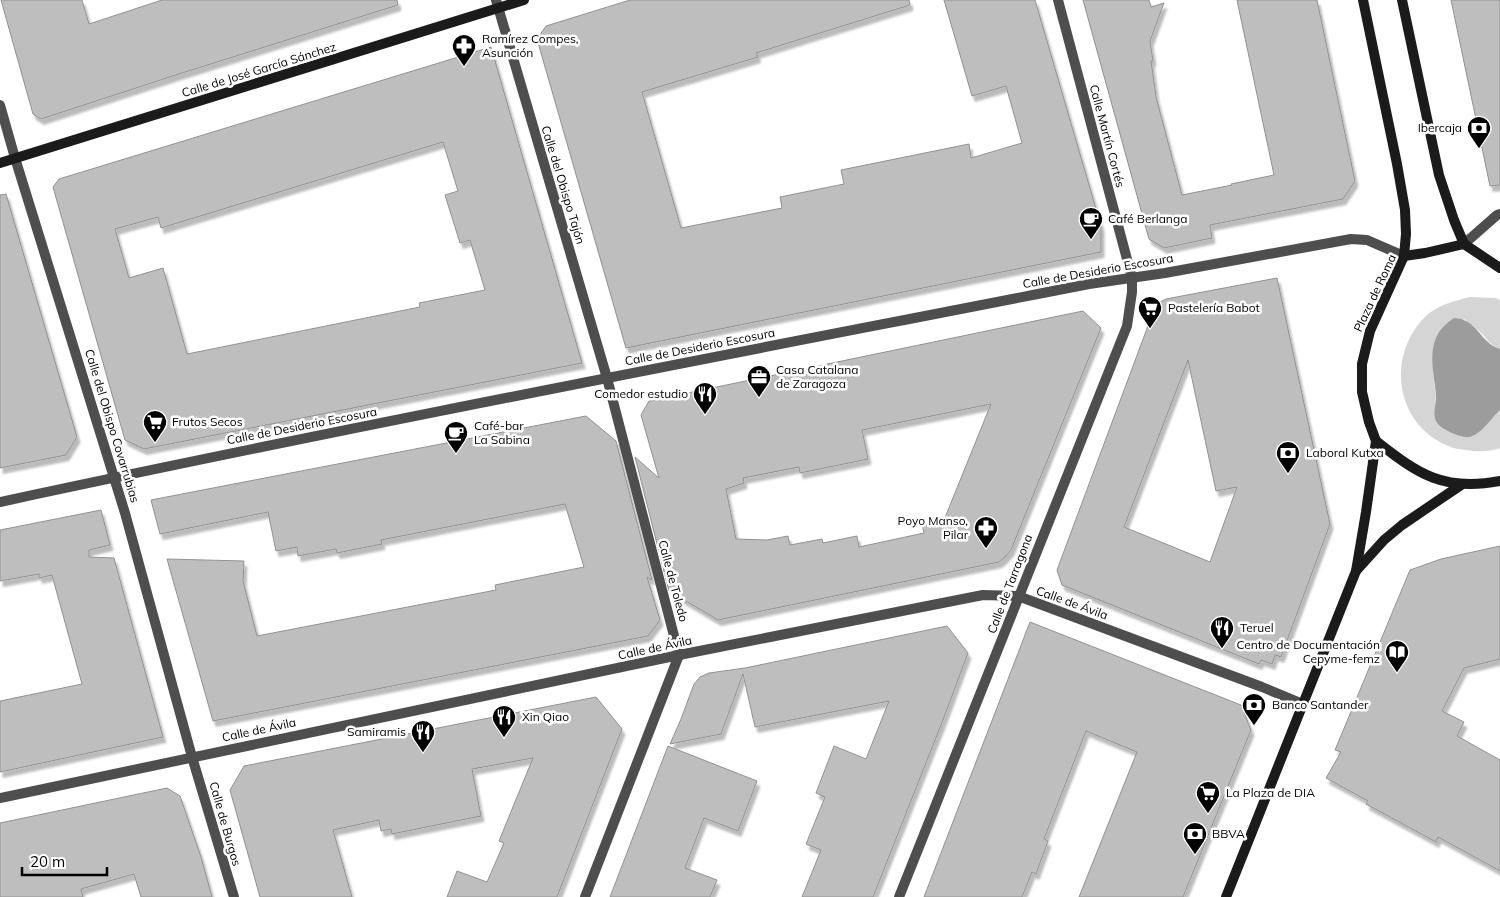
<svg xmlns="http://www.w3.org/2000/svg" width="1500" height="897" font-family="Mulish,sans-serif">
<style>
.green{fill:#d5d5d5}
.water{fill:#9c9c9c}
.building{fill:#bebebe;stroke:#929292;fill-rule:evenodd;filter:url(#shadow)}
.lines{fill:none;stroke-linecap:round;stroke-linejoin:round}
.street{stroke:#4e4e4e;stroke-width:10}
.secondary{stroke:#1b1b1b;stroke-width:10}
.labels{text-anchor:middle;stroke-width:5;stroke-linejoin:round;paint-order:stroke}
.poi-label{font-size:12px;fill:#000;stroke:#fff;text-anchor:start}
.street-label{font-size:12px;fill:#000;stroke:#fff}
</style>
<defs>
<filter id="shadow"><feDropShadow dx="3" dy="5.5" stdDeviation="1" flood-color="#0004"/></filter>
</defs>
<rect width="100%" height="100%" fill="#fff"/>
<path class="green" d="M 1470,297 L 1496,298 L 1500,300 L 1500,349 C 1489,345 1486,337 1478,330 C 1474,326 1468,323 1464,319 L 1433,362 L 1434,384 L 1436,395 L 1435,405 L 1495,414 L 1500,410 L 1500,448 C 1490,452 1476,452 1466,450 C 1461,449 1455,449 1451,447 C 1396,427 1385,357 1425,317 C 1437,305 1454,301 1470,297 Z"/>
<path class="water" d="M 1454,318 C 1478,319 1479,342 1500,349 L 1500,410 C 1491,418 1481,435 1469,437 C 1461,438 1443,430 1438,424 C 1431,416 1437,403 1436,394 C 1433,365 1424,337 1454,318 Z"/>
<g class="building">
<path d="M 1,0 L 82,0 L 89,24 L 162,0 L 397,0 L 398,5 L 179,74 L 41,119 L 33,114 Z"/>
<path d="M 630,0 L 909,0 L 910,5 L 756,53 L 758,57 L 642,92 L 681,228 L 782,208 L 780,197 L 844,184 L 841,170 L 969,144 L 971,158 L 1022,143 L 1006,86 L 972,96 L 944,0 L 1035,0 L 1101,226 L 1101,252 L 626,348 L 537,39 L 546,26 Z"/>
<path d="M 1083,0 L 1149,0 L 1151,7 L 1164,3 L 1150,41 L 1153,61 L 1151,61 L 1156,97 L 1182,195 L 1232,185 L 1231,184 L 1274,175 L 1237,0 L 1317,0 L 1355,181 L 1343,199 L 1210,225 L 1212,238 L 1164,248 L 1149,239 Z"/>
<path d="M 1451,0 L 1500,0 L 1500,185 L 1490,186 Z"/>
<path d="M 491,47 L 582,363 L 144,449 L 125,440 L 53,187 L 59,179 ZM 443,142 L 458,191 L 445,195 L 460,243 L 470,240 L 485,290 L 419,303 L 420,307 L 187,354 L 163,268 L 129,278 L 115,229 L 158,217 L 161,228 Z"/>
<path d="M 6,194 L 77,437 L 66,455 L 0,468 L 0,195 Z"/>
<path d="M 1277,278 L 1330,524 L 1281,657 L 1275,655 L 1272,664 L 1261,660 L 1259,664 L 1062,585 L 1057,570 L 1155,307 L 1160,302 L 1166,299 ZM 1188,360 L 1216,491 L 1237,487 L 1210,562 L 1124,527 Z"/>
<path d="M 1083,311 L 1101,328 L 1011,550 L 1005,557 L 999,562 L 718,620 L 669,591 L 635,457 L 659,478 L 641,415 L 649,401 ZM 991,404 L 944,520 L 922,524 L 924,533 L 859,547 L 857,536 L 823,543 L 822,539 L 790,545 L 788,536 L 767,540 L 736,539 L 726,489 L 744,483 L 743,478 L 799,467 L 800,473 L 868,459 L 862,430 Z"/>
<path d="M 586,416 L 616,441 L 652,580 L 647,577 L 660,620 L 648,636 L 213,721 L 167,559 L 244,561 L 243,581 L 257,636 L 496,590 L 495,585 L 584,567 L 565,504 L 381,540 L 382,544 L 337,553 L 336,549 L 298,556 L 297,547 L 276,551 L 268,512 L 160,534 L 151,500 Z"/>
<path d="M 101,510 L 110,545 L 89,550 L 89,557 L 114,558 L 163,737 L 0,772 L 0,701 L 82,684 L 52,575 L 39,578 L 39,574 L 0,581 L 0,530 Z"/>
<path d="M 1500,546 L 1500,659 L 1464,668 L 1442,711 L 1464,722 L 1457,736 L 1500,760 L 1500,871 L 1438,837 L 1436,842 L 1366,804 L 1368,801 L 1326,778 L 1341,752 L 1335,750 L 1410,570 L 1441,559 Z"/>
<path d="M 1030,622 L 1241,705 L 1251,730 L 1183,897 L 1079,897 L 1137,752 L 1086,731 L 1044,839 L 1048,841 L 1036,874 L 1032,872 L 1022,897 L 924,897 Z"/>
<path d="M 947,626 L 968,653 L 943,720 L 873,897 L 802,897 L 821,850 L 806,844 L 825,797 L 816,793 L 834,746 L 866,759 L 889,701 L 755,727 L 743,674 L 721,734 L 670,744 L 681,719 L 694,684 L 700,677 L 709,673 L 745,668 Z"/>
<path d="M 596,697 L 622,729 L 557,897 L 447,897 L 457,871 L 487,882 L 504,843 L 499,841 L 533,758 L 472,769 L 481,816 L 392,834 L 391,829 L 381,831 L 379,820 L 333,830 L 352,897 L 260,897 L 230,790 L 244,766 Z"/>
<path d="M 668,746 L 757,781 L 738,831 L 704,818 L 685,868 L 717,880 L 710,897 L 610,897 Z"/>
<path d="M 167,788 L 180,796 L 201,857 L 212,897 L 141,897 L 134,874 L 81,889 L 83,897 L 0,897 L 0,823 Z"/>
</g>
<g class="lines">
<g class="street">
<path d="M 496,0 L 607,378 L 679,655 L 585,897"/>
<path d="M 0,105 L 15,158 L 125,513 L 192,757 L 234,897"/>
<path d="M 1464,244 L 1497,215 L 1500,214"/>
<path d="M 0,502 C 362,424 726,355 1089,284 L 1165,273 L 1351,239 L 1367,240 L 1404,256"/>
<path d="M 0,798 L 679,655 L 983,595 L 1018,596 L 1262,687 L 1303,704"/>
<path d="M 899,897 L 1127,326 L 1132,292 L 1132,278 L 1058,0"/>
</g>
<g class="secondary">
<path d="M 1402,0 L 1439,175 L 1454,220 L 1464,244"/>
<path d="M 0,163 L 524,0"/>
<path d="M 1404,256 L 1425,253 L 1464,244 L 1500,268"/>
<path d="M 1376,441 C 1418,474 1444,492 1500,481"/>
<path d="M 1356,571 L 1384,540 L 1402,525 L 1461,485"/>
<path d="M 1226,897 L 1356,571 L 1366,512 L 1376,441 L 1369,422 L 1362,392 L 1362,364 L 1370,331 L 1404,256 L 1406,234 L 1405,210 L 1397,164 L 1363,0"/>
</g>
</g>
<defs>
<g id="pharmacy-pin" transform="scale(1.25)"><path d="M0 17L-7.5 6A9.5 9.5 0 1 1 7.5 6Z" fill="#000" stroke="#fff"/><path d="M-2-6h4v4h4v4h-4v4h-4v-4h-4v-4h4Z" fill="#fff"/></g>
<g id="bank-pin" transform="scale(1.25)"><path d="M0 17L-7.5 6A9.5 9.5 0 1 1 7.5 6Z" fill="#000" stroke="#fff"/><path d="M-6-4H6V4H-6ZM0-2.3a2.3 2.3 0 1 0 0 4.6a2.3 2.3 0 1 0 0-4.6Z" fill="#fff"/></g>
<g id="cafe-pin" transform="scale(1.25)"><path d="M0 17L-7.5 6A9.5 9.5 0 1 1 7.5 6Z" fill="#000" stroke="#fff"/><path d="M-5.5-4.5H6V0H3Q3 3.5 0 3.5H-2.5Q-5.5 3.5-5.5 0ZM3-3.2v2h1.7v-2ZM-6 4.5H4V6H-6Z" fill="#fff"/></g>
<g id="supermarket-pin" transform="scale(1.25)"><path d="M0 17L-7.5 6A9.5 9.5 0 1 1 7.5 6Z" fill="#000" stroke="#fff"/><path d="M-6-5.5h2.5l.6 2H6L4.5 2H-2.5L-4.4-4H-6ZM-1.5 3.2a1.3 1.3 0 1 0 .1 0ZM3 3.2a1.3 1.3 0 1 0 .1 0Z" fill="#fff"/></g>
<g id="office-pin" transform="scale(1.25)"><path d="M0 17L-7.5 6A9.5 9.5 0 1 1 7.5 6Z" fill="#000" stroke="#fff"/><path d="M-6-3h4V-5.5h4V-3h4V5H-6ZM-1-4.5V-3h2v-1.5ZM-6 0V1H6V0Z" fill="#fff"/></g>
<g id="restaurant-pin" transform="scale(1.25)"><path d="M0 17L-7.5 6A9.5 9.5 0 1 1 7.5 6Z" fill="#000" stroke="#fff"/><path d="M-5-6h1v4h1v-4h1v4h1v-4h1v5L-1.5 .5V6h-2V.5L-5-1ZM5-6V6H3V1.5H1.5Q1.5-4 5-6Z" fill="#fff"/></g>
<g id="library-pin" transform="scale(1.25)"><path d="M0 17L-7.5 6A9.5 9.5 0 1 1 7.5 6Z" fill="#000" stroke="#fff"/><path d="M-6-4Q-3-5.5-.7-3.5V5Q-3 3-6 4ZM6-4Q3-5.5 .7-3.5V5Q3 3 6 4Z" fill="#fff"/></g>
</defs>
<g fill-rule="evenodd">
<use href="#pharmacy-pin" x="464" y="46"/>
<use href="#bank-pin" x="1479" y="128"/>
<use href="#cafe-pin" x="1091" y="219"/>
<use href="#supermarket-pin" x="1150" y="308"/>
<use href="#office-pin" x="759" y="377"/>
<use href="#restaurant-pin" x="705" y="394"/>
<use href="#supermarket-pin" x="155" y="422"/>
<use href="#cafe-pin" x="456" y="433"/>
<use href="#bank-pin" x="1288" y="453"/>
<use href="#pharmacy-pin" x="986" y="528"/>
<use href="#restaurant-pin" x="1222" y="628"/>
<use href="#library-pin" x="1397" y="652"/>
<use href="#bank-pin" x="1254" y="705"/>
<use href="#restaurant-pin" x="504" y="717"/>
<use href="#restaurant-pin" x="423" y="732"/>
<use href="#supermarket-pin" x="1208" y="793"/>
<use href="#bank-pin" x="1195" y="834"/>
</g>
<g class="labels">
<g class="poi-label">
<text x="482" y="43">Ramírez Compes,<tspan x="482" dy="14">Asunción</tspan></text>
<text x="1462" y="132" text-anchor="end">Ibercaja</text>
<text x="1108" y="223">Café Berlanga</text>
<text x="1168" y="312">Pastelería Babot</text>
<text x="776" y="374">Casa Catalana<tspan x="776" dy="14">de Zaragoza</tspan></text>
<text x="688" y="398" text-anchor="end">Comedor estudio</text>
<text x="172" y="426">Frutos Secos</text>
<text x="474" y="430">Café-bar<tspan x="474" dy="14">La Sabina</tspan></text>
<text x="1306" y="457">Laboral Kutxa</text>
<text x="968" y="525" text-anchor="end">Poyo Manso,<tspan x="968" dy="14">Pilar</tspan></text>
<text x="1240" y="632">Teruel</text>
<text x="1380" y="649" text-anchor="end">Centro de Documentación<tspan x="1380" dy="14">Cepyme-femz</tspan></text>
<text x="1272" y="709">Banco Santander</text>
<text x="522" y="721">Xin Qiao</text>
<text x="406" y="736" text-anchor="end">Samiramis</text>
<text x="1226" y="797">La Plaza de DIA</text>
<text x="1212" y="838">BBVA</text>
</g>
<g class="street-label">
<text transform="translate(259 70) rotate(-17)" y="4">Calle de José García Sánchez</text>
<text transform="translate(1107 136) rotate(75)" y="4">Calle Martín Cortés</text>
<text transform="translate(563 185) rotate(73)" y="4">Calle del Obispo Tajón</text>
<text transform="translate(1098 271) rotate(-10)" y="4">Calle de Desiderio Escosura</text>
<text transform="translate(1375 293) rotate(-65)" y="4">Plaza de Roma</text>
<text transform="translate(700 347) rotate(-11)" y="4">Calle de Desiderio Escosura</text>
<text transform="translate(112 426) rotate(73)" y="4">Calle del Obispo Covarrubias</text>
<text transform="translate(302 426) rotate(-11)" y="4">Calle de Desiderio Escosura</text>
<text transform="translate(673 581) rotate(75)" y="4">Calle de Toledo</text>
<text transform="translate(1010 584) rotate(-69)" y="4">Calle de Tarragona</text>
<text transform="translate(1072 603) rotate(20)" y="4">Calle de Ávila</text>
<text transform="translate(655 648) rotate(-12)" y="4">Calle de Ávila</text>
<text transform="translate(259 730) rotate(-12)" y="4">Calle de Ávila</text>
<text transform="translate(225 824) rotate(74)" y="4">Calle de Burgos</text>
</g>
</g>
<path d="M22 867v8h85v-8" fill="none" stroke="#000000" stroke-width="2.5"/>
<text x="30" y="867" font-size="15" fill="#000000" stroke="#ffffff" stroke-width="4" paint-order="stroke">20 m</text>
</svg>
